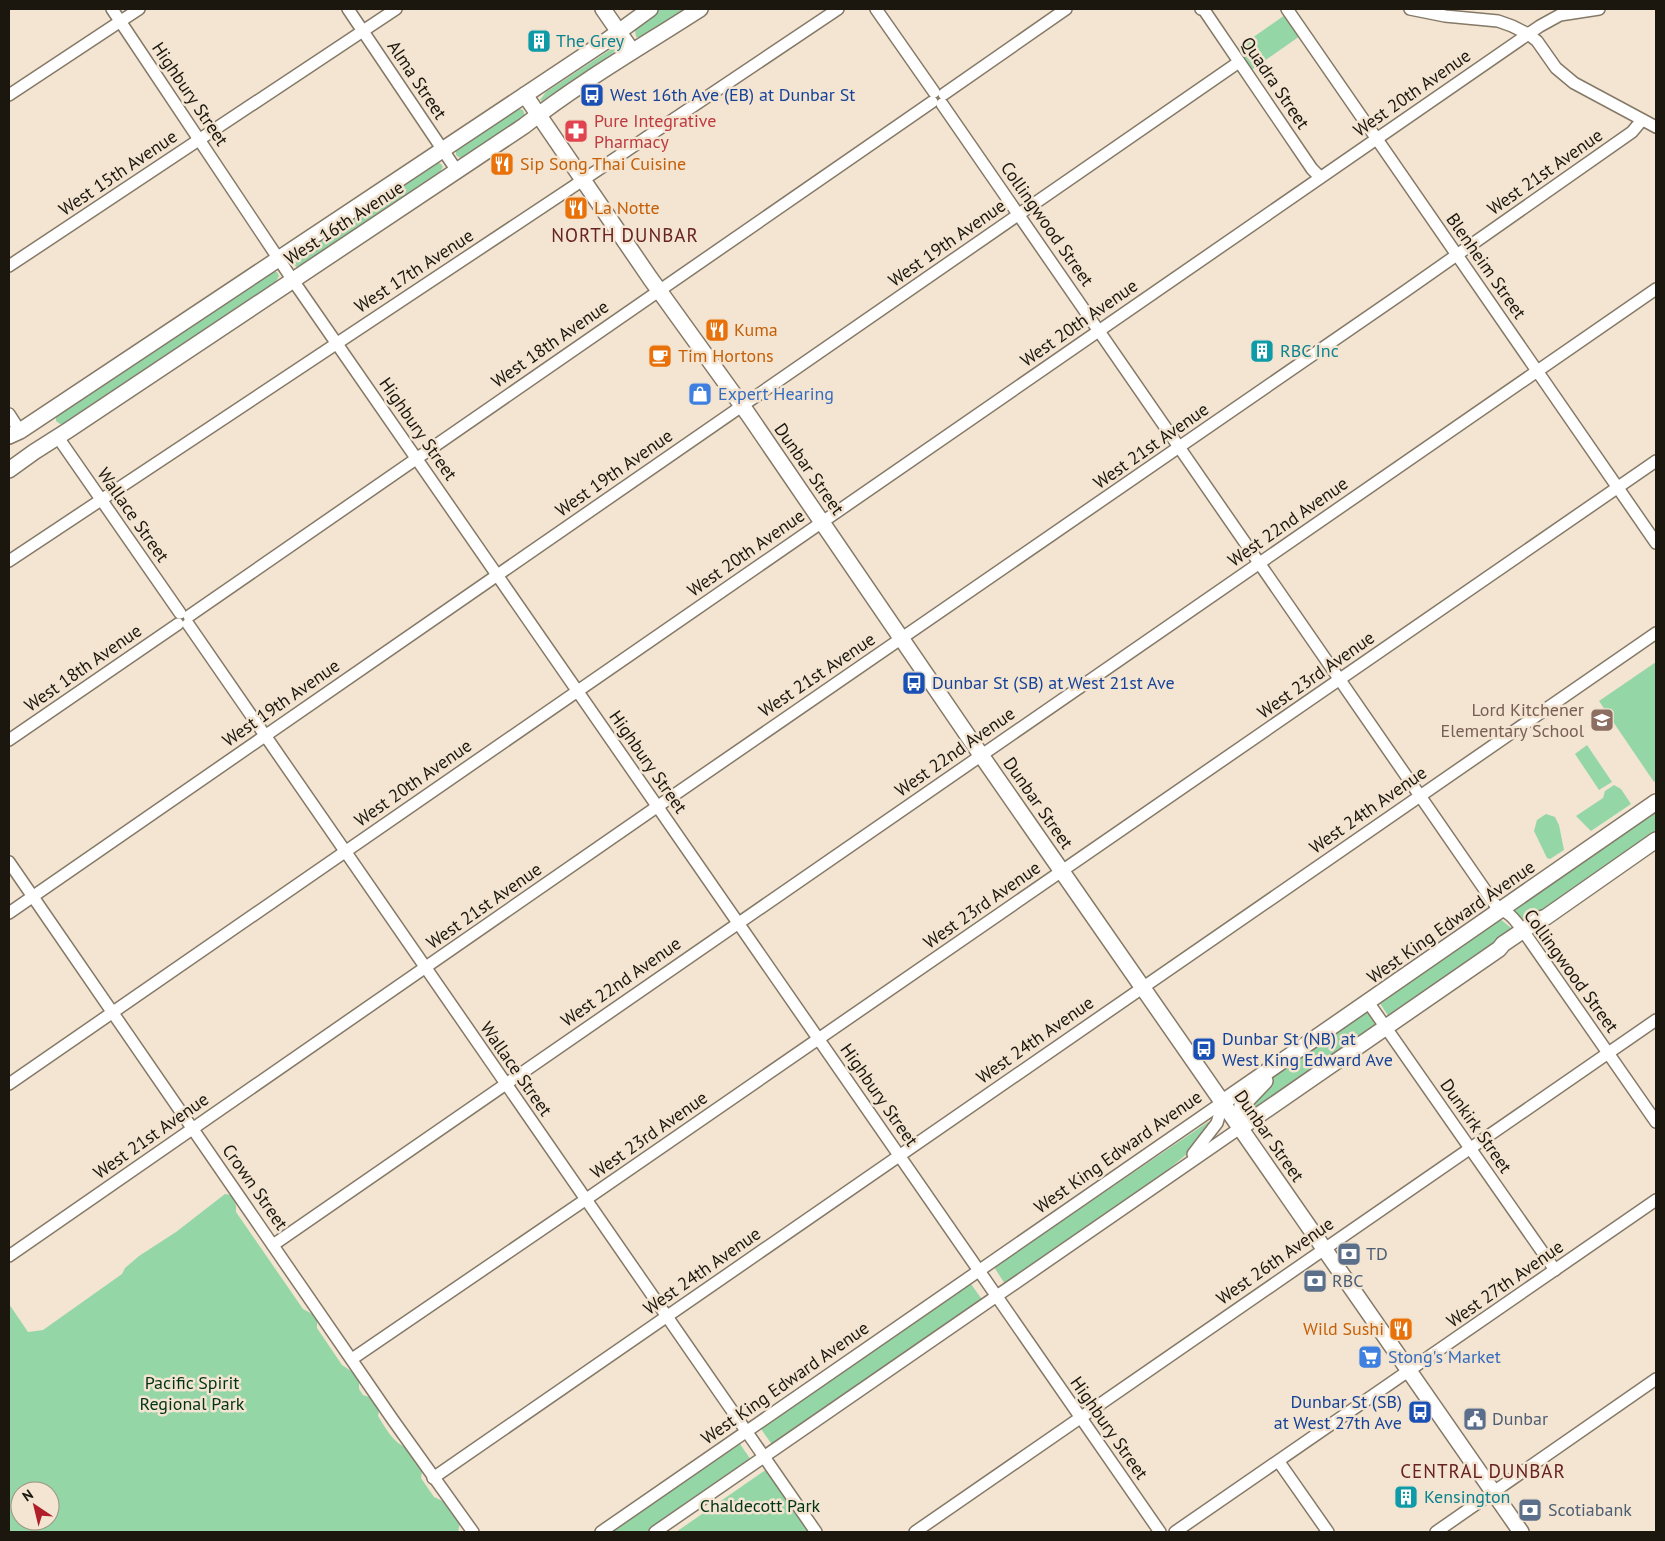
<svg xmlns="http://www.w3.org/2000/svg" width="1665" height="1541" font-family="'PT Sans',sans-serif">
<style>
.green{fill:#95d6a7;fill-rule:evenodd}
.lines{fill:none;stroke-linecap:round;stroke-linejoin:round}
.minor-casing{stroke:#857967;stroke-width:14}
.major-casing{stroke:#857967;stroke-width:18}
.minor{stroke:#fff;stroke-width:11}
.major{stroke:#fff;stroke-width:15}
.labels{text-anchor:middle;stroke-width:5;stroke-linejoin:round;paint-order:stroke}
.culture-label{font-size:18px;fill:#0d838f;stroke:#f3e5d1;text-anchor:start}
.street-label{font-size:18px;fill:#1b170f;stroke:#f3e5d1}
.transit-label{font-size:18px;fill:#164399;stroke:#f3e5d1;text-anchor:start}
.health-label{font-size:18px;fill:#be3a42;stroke:#f3e5d1;text-anchor:start}
.food-label{font-size:18px;fill:#c56008;stroke:#f3e5d1;text-anchor:start}
.shop-label{font-size:18px;fill:#366cbe;stroke:#f3e5d1;text-anchor:start}
.education-label{font-size:18px;fill:#785e54;stroke:#f3e5d1;text-anchor:end}
.service-label{font-size:18px;fill:#4e5e75;stroke:#f3e5d1;text-anchor:start}
.park-label{font-size:18px;fill:#003416;stroke:#f3e5d1}
.neighbourhood-label{font-size:19px;letter-spacing:1px;fill:#672121;stroke:#f3e5d1}
</style>
<rect width="100%" height="100%" fill="#f3e5d1"/>
<g class="green">
<path d="M 660,9 L 692,9 C 678,17 652,39 636,37 L 635,30 L 645,18 Z"/>
<path d="M 1285,15 L 1300,36 L 1250,71 L 1235,50 Z"/>
<path d="M 619,44 L 613,53 L 542,101 L 540,100 L 546,92 Z"/>
<path d="M 517,108 L 523,110 L 525,116 L 471,155 L 460,158 L 456,155 L 456,149 Z"/>
<path d="M 437,162 L 441,164 L 443,167 L 437,177 L 311,262 L 297,267 L 293,264 L 292,261 L 298,250 Z"/>
<path d="M 274,272 L 277,272 L 279,276 L 273,287 L 70,423 L 60,424 L 56,421 L 56,417 L 60,410 L 260,276 Z"/>
<path d="M 1656,662 L 1656,780 L 1654,782 L 1599,701 Z"/>
<path d="M 1587,745 L 1612,782 L 1599,790 L 1575,754 Z"/>
<path d="M 1614,785 L 1621,789 L 1631,804 L 1591,831 L 1576,816 L 1603,798 L 1605,791 Z"/>
<path d="M 1656,808 L 1656,835 L 1523,923 L 1511,908 Z"/>
<path d="M 1546,814 L 1555,817 L 1559,825 L 1564,850 L 1550,859 L 1547,858 L 1534,831 L 1537,820 Z"/>
<path d="M 1499,918 L 1516,932 L 1389,1017 L 1379,1002 Z"/>
<path d="M 1364,1011 L 1368,1011 L 1377,1024 L 1265,1104 L 1248,1109 L 1265,1085 L 1277,1074 L 1335,1030 Z"/>
<path d="M 1208,1122 L 1213,1123 L 1193,1149 L 1159,1177 L 1005,1284 L 994,1267 Z"/>
<path d="M 225,1194 L 231,1195 L 236,1205 L 236,1212 L 303,1309 L 314,1315 L 317,1319 L 317,1328 L 342,1365 L 351,1371 L 359,1381 L 359,1389 L 363,1395 L 372,1398 L 379,1411 L 378,1416 C 387,1430 394,1445 411,1449 L 422,1472 L 421,1478 L 434,1497 L 449,1504 L 460,1523 L 458,1532 L 9,1532 L 9,1304 L 28,1332 L 43,1330 L 122,1274 L 125,1268 L 139,1256 L 176,1232 ZM 20,1491 L 50,1491 L 50,1521 L 20,1521 Z"/>
<path d="M 971,1284 L 983,1301 L 773,1446 L 761,1429 Z"/>
<path d="M 740,1444 L 751,1460 L 647,1532 L 611,1532 Z"/>
<path d="M 767,1469 L 810,1532 L 676,1532 Z"/>
</g>
<g class="lines">
<g class="minor-casing">
<g id="minor">
<path d="M 112,9 L 292,279 L 1160,1532"/>
<path d="M 348,9 L 457,171"/>
<path d="M 876,9 L 934,92"/>
<path d="M 1201,9 L 1204,10 L 1312,169 L 1320,177"/>
<path d="M 1287,9 L 1656,543"/>
<path d="M 1410,9 L 1445,16 L 1498,21 L 1512,26 L 1528,34 L 1537,41 L 1556,68 L 1574,83 L 1656,127"/>
<path d="M 944,94 L 1066,9"/>
<path d="M 9,95 L 139,9"/>
<path d="M 942,104 L 1494,903 C 1498,909 1501,909 1507,913 C 1514,917 1521,928 1526,935 L 1656,1122"/>
<path d="M 9,266 L 396,9"/>
<path d="M 9,414 L 20,431"/>
<path d="M 57,436 L 180,613"/>
<path d="M 9,561 L 568,190 L 838,9"/>
<path d="M 189,616 L 932,102"/>
<path d="M 188,624 L 816,1532"/>
<path d="M 9,740 L 178,624"/>
<path d="M 9,862 L 393,1420 L 473,1532"/>
<path d="M 9,913 L 1239,62"/>
<path d="M 1368,1002 L 1555,1270"/>
<path d="M 9,1084 L 1540,26 L 1560,15 L 1599,9"/>
<path d="M 1193,1154 L 1217,1123 L 1223,1102"/>
<path d="M 273,1245 L 1656,289"/>
<path d="M 9,1256 L 648,813 L 1404,292 L 1632,132 L 1642,120"/>
<path d="M 352,1359 L 585,1200 L 1656,461"/>
<path d="M 1279,1462 L 1328,1532"/>
<path d="M 433,1478 L 1656,633"/>
<path d="M 601,1532 L 1223,1102"/>
<path d="M 655,1532 L 1240,1128"/>
<path d="M 915,1532 L 1656,1020"/>
<path d="M 1175,1532 L 1656,1200"/>
<path d="M 1436,1532 L 1656,1379"/>
</g>
</g>
<g class="major-casing">
<g id="major">
<path d="M 603,9 L 632,51"/>
<path d="M 525,95 L 650,278 L 748,414 L 981,755 L 1521,1532"/>
<path d="M 9,436 L 20,431 L 606,41 L 650,9"/>
<path d="M 9,470 L 34,452 L 67,431 L 524,126 C 580,82 641,47 700,9"/>
<path d="M 1223,1102 L 1656,802"/>
<path d="M 1240,1128 L 1499,949 L 1503,944 L 1540,919 L 1546,917 L 1656,840"/>
<path d="M 1240,1128 L 1242,1105 L 1265,1081"/>
</g>
</g>
<use href="#minor" class="minor"/>
<use href="#major" class="major"/>
</g>
<defs>
<g id="building-square" transform="scale(1.25)"><rect x="-9" y="-9" width="18" height="18" rx="4" fill="#0f9aa8" stroke="#f3e5d1"/><path d="M-4-6H4V6H1V3H-1V6H-4ZM-2.5-4.3h1.7v1.8h-1.7ZM.8-4.3h1.7v1.8H.8ZM-2.5-1h1.7V.8h-1.7ZM.8-1h1.7V.8H.8Z" fill="#fff"/></g>
<g id="bus-square" transform="scale(1.25)"><rect x="-9" y="-9" width="18" height="18" rx="4" fill="#1a4fb4" stroke="#f3e5d1"/><path d="M-5-6H5V4H4V6H2V4H-2V6H-4V4H-5ZM-3.5-4V0h7V-4ZM-3.5 1.2v1.5H-2V1.2ZM2 1.2v1.5H3.5V1.2Z" fill="#fff"/></g>
<g id="pharmacy-square" transform="scale(1.25)"><rect x="-9" y="-9" width="18" height="18" rx="4" fill="#e0444e" stroke="#f3e5d1"/><path d="M-2-6h4v4h4v4h-4v4h-4v-4h-4v-4h4Z" fill="#fff"/></g>
<g id="restaurant-square" transform="scale(1.25)"><rect x="-9" y="-9" width="18" height="18" rx="4" fill="#e8710a" stroke="#f3e5d1"/><path d="M-5-6h1v4h1v-4h1v4h1v-4h1v5L-1.5 .5V6h-2V.5L-5-1ZM5-6V6H3V1.5H1.5Q1.5-4 5-6Z" fill="#fff"/></g>
<g id="cafe-square" transform="scale(1.25)"><rect x="-9" y="-9" width="18" height="18" rx="4" fill="#e8710a" stroke="#f3e5d1"/><path d="M-5.5-4.5H6V0H3Q3 3.5 0 3.5H-2.5Q-5.5 3.5-5.5 0ZM3-3.2v2h1.7v-2ZM-6 4.5H4V6H-6Z" fill="#fff"/></g>
<g id="shop-square" transform="scale(1.25)"><rect x="-9" y="-9" width="18" height="18" rx="4" fill="#3f7fe0" stroke="#f3e5d1"/><path d="M-5-2.5h2.3a2.7 3.5 0 0 1 5.4 0H5L5.5 6h-11ZM-1.5-2.5h3a1.5 2.3 0 0 0-3 0Z" fill="#fff"/></g>
<g id="school-square" transform="scale(1.25)"><rect x="-9" y="-9" width="18" height="18" rx="4" fill="#8d6e63" stroke="#f3e5d1"/><path d="M0-5L7-2L0 1L-7-2ZM-4 1L0 2.5L4 1V4Q0 6-4 4Z" fill="#fff"/></g>
<g id="bank-square" transform="scale(1.25)"><rect x="-9" y="-9" width="18" height="18" rx="4" fill="#5c6f8a" stroke="#f3e5d1"/><path d="M-6-4H6V4H-6ZM0-2.3a2.3 2.3 0 1 0 0 4.6a2.3 2.3 0 1 0 0-4.6Z" fill="#fff"/></g>
<g id="supermarket-square" transform="scale(1.25)"><rect x="-9" y="-9" width="18" height="18" rx="4" fill="#3f7fe0" stroke="#f3e5d1"/><path d="M-6-5.5h2.5l.6 2H6L4.5 2H-2.5L-4.4-4H-6ZM-1.5 3.2a1.3 1.3 0 1 0 .1 0ZM3 3.2a1.3 1.3 0 1 0 .1 0Z" fill="#fff"/></g>
<g id="civic-square" transform="scale(1.25)"><rect x="-9" y="-9" width="18" height="18" rx="4" fill="#5c6f8a" stroke="#f3e5d1"/><path d="M-.6-6.5H3V-4.5H.6V-3L4-1V1h2V6H-6V1h2V-1L-.6-3ZM-1.2 2.5V6h2.4V2.5Z" fill="#fff"/></g>
</defs>
<g fill-rule="evenodd">
<use href="#building-square" x="539" y="41"/>
<use href="#bus-square" x="592" y="95"/>
<use href="#pharmacy-square" x="576" y="131"/>
<use href="#restaurant-square" x="502" y="164"/>
<use href="#restaurant-square" x="576" y="208"/>
<use href="#restaurant-square" x="717" y="330"/>
<use href="#building-square" x="1262" y="351"/>
<use href="#cafe-square" x="660" y="356"/>
<use href="#shop-square" x="700" y="394"/>
<use href="#bus-square" x="914" y="683"/>
<use href="#school-square" x="1602" y="720"/>
<use href="#bus-square" x="1204" y="1049"/>
<use href="#bank-square" x="1349" y="1254"/>
<use href="#bank-square" x="1315" y="1281"/>
<use href="#restaurant-square" x="1401" y="1329"/>
<use href="#supermarket-square" x="1370" y="1357"/>
<use href="#bus-square" x="1420" y="1412"/>
<use href="#civic-square" x="1475" y="1419"/>
<use href="#building-square" x="1406" y="1497"/>
<use href="#bank-square" x="1530" y="1510"/>
</g>
<g class="labels">
<g class="culture-label">
<text x="556" y="47">The Grey</text>
<text x="1280" y="357">RBC Inc</text>
<text x="1424" y="1503">Kensington</text>
</g>
<g class="street-label">
<text transform="translate(417 80) rotate(56)" y="6">Alma Street</text>
<text transform="translate(1275 83) rotate(56)" y="6">Quadra Street</text>
<text transform="translate(1412 93) rotate(-35)" y="6">West 20th Avenue</text>
<text transform="translate(190 94) rotate(56)" y="6">Highbury Street</text>
<text transform="translate(1545 172) rotate(-35)" y="6">West 21st Avenue</text>
<text transform="translate(118 173) rotate(-34)" y="6">West 15th Avenue</text>
<text transform="translate(344 223) rotate(-33)" y="6">West 16th Avenue</text>
<text transform="translate(1047 224) rotate(55)" y="6">Collingwood Street</text>
<text transform="translate(947 243) rotate(-35)" y="6">West 19th Avenue</text>
<text transform="translate(1486 266) rotate(55)" y="6">Blenheim Street</text>
<text transform="translate(414 271) rotate(-33)" y="6">West 17th Avenue</text>
<text transform="translate(1079 323) rotate(-35)" y="6">West 20th Avenue</text>
<text transform="translate(550 344) rotate(-35)" y="6">West 18th Avenue</text>
<text transform="translate(418 429) rotate(55)" y="6">Highbury Street</text>
<text transform="translate(1151 446) rotate(-35)" y="6">West 21st Avenue</text>
<text transform="translate(809 469) rotate(55)" y="6">Dunbar Street</text>
<text transform="translate(614 473) rotate(-35)" y="6">West 19th Avenue</text>
<text transform="translate(133 515) rotate(55)" y="6">Wallace Street</text>
<text transform="translate(1288 522) rotate(-35)" y="6">West 22nd Avenue</text>
<text transform="translate(746 553) rotate(-35)" y="6">West 20th Avenue</text>
<text transform="translate(83 668) rotate(-35)" y="6">West 18th Avenue</text>
<text transform="translate(817 675) rotate(-34)" y="6">West 21st Avenue</text>
<text transform="translate(1316 675) rotate(-35)" y="6">West 23rd Avenue</text>
<text transform="translate(281 703) rotate(-35)" y="6">West 19th Avenue</text>
<text transform="translate(955 752) rotate(-35)" y="6">West 22nd Avenue</text>
<text transform="translate(648 762) rotate(55)" y="6">Highbury Street</text>
<text transform="translate(413 783) rotate(-35)" y="6">West 20th Avenue</text>
<text transform="translate(1038 803) rotate(55)" y="6">Dunbar Street</text>
<text transform="translate(1368 810) rotate(-35)" y="6">West 24th Avenue</text>
<text transform="translate(982 905) rotate(-35)" y="6">West 23rd Avenue</text>
<text transform="translate(484 906) rotate(-35)" y="6">West 21st Avenue</text>
<text transform="translate(1451 922) rotate(-35)" y="6">West King Edward Avenue</text>
<text transform="translate(1571 971) rotate(54)" y="6">Collingwood Street</text>
<text transform="translate(621 982) rotate(-35)" y="6">West 22nd Avenue</text>
<text transform="translate(1035 1040) rotate(-35)" y="6">West 24th Avenue</text>
<text transform="translate(516 1069) rotate(55)" y="6">Wallace Street</text>
<text transform="translate(879 1095) rotate(55)" y="6">Highbury Street</text>
<text transform="translate(1476 1126) rotate(55)" y="6">Dunkirk Street</text>
<text transform="translate(649 1135) rotate(-35)" y="6">West 23rd Avenue</text>
<text transform="translate(151 1136) rotate(-35)" y="6">West 21st Avenue</text>
<text transform="translate(1269 1136) rotate(55)" y="6">Dunbar Street</text>
<text transform="translate(1118 1152) rotate(-35)" y="6">West King Edward Avenue</text>
<text transform="translate(255 1187) rotate(55)" y="6">Crown Street</text>
<text transform="translate(1275 1261) rotate(-35)" y="6">West 26th Avenue</text>
<text transform="translate(702 1271) rotate(-35)" y="6">West 24th Avenue</text>
<text transform="translate(1505 1284) rotate(-35)" y="6">West 27th Avenue</text>
<text transform="translate(785 1383) rotate(-35)" y="6">West King Edward Avenue</text>
<text transform="translate(1109 1428) rotate(55)" y="6">Highbury Street</text>
</g>
<g class="transit-label">
<text x="610" y="101">West 16th Ave (EB) at Dunbar St</text>
<text x="932" y="689">Dunbar St (SB) at West 21st Ave</text>
<text x="1222" y="1045">Dunbar St (NB) at<tspan x="1222" dy="21">West King Edward Ave</tspan></text>
<text x="1402" y="1408" text-anchor="end">Dunbar St (SB)<tspan x="1402" dy="21">at West 27th Ave</tspan></text>
</g>
<g class="health-label">
<text x="594" y="127">Pure Integrative<tspan x="594" dy="21">Pharmacy</tspan></text>
</g>
<g class="food-label">
<text x="520" y="170">Sip Song Thai Cuisine</text>
<text x="594" y="214">La Notte</text>
<text x="734" y="336">Kuma</text>
<text x="678" y="362">Tim Hortons</text>
<text x="1384" y="1335" text-anchor="end">Wild Sushi</text>
</g>
<g class="shop-label">
<text x="718" y="400">Expert Hearing</text>
<text x="1388" y="1363">Stong's Market</text>
</g>
<g class="education-label">
<text x="1584" y="716">Lord Kitchener<tspan x="1584" dy="21">Elementary School</tspan></text>
</g>
<g class="service-label">
<text x="1366" y="1260">TD</text>
<text x="1332" y="1287">RBC</text>
<text x="1492" y="1425">Dunbar</text>
<text x="1548" y="1516">Scotiabank</text>
</g>
<g class="park-label">
<text x="192" y="1389">Pacific Spirit<tspan x="192" dy="21">Regional Park</tspan></text>
<text x="760" y="1512">Chaldecott Park</text>
</g>
<g class="neighbourhood-label">
<text x="625" y="242">NORTH DUNBAR</text>
<text x="1483" y="1478">CENTRAL DUNBAR</text>
</g>
</g>
<rect width="1665" height="1541" fill="none" stroke="#1b170f" stroke-width="20"/>
<g transform="translate(35 1506) rotate(325)"><circle r="24" fill="#f3e5d1" stroke="#9d9383"/>
<path d="M0-4L9 19L0 12L-9 19Z" fill="#b01e29"/>
<text y="-8" font-size="14" font-weight="bold" text-anchor="middle" fill="#1b170f">N</text>
</g>
</svg>
